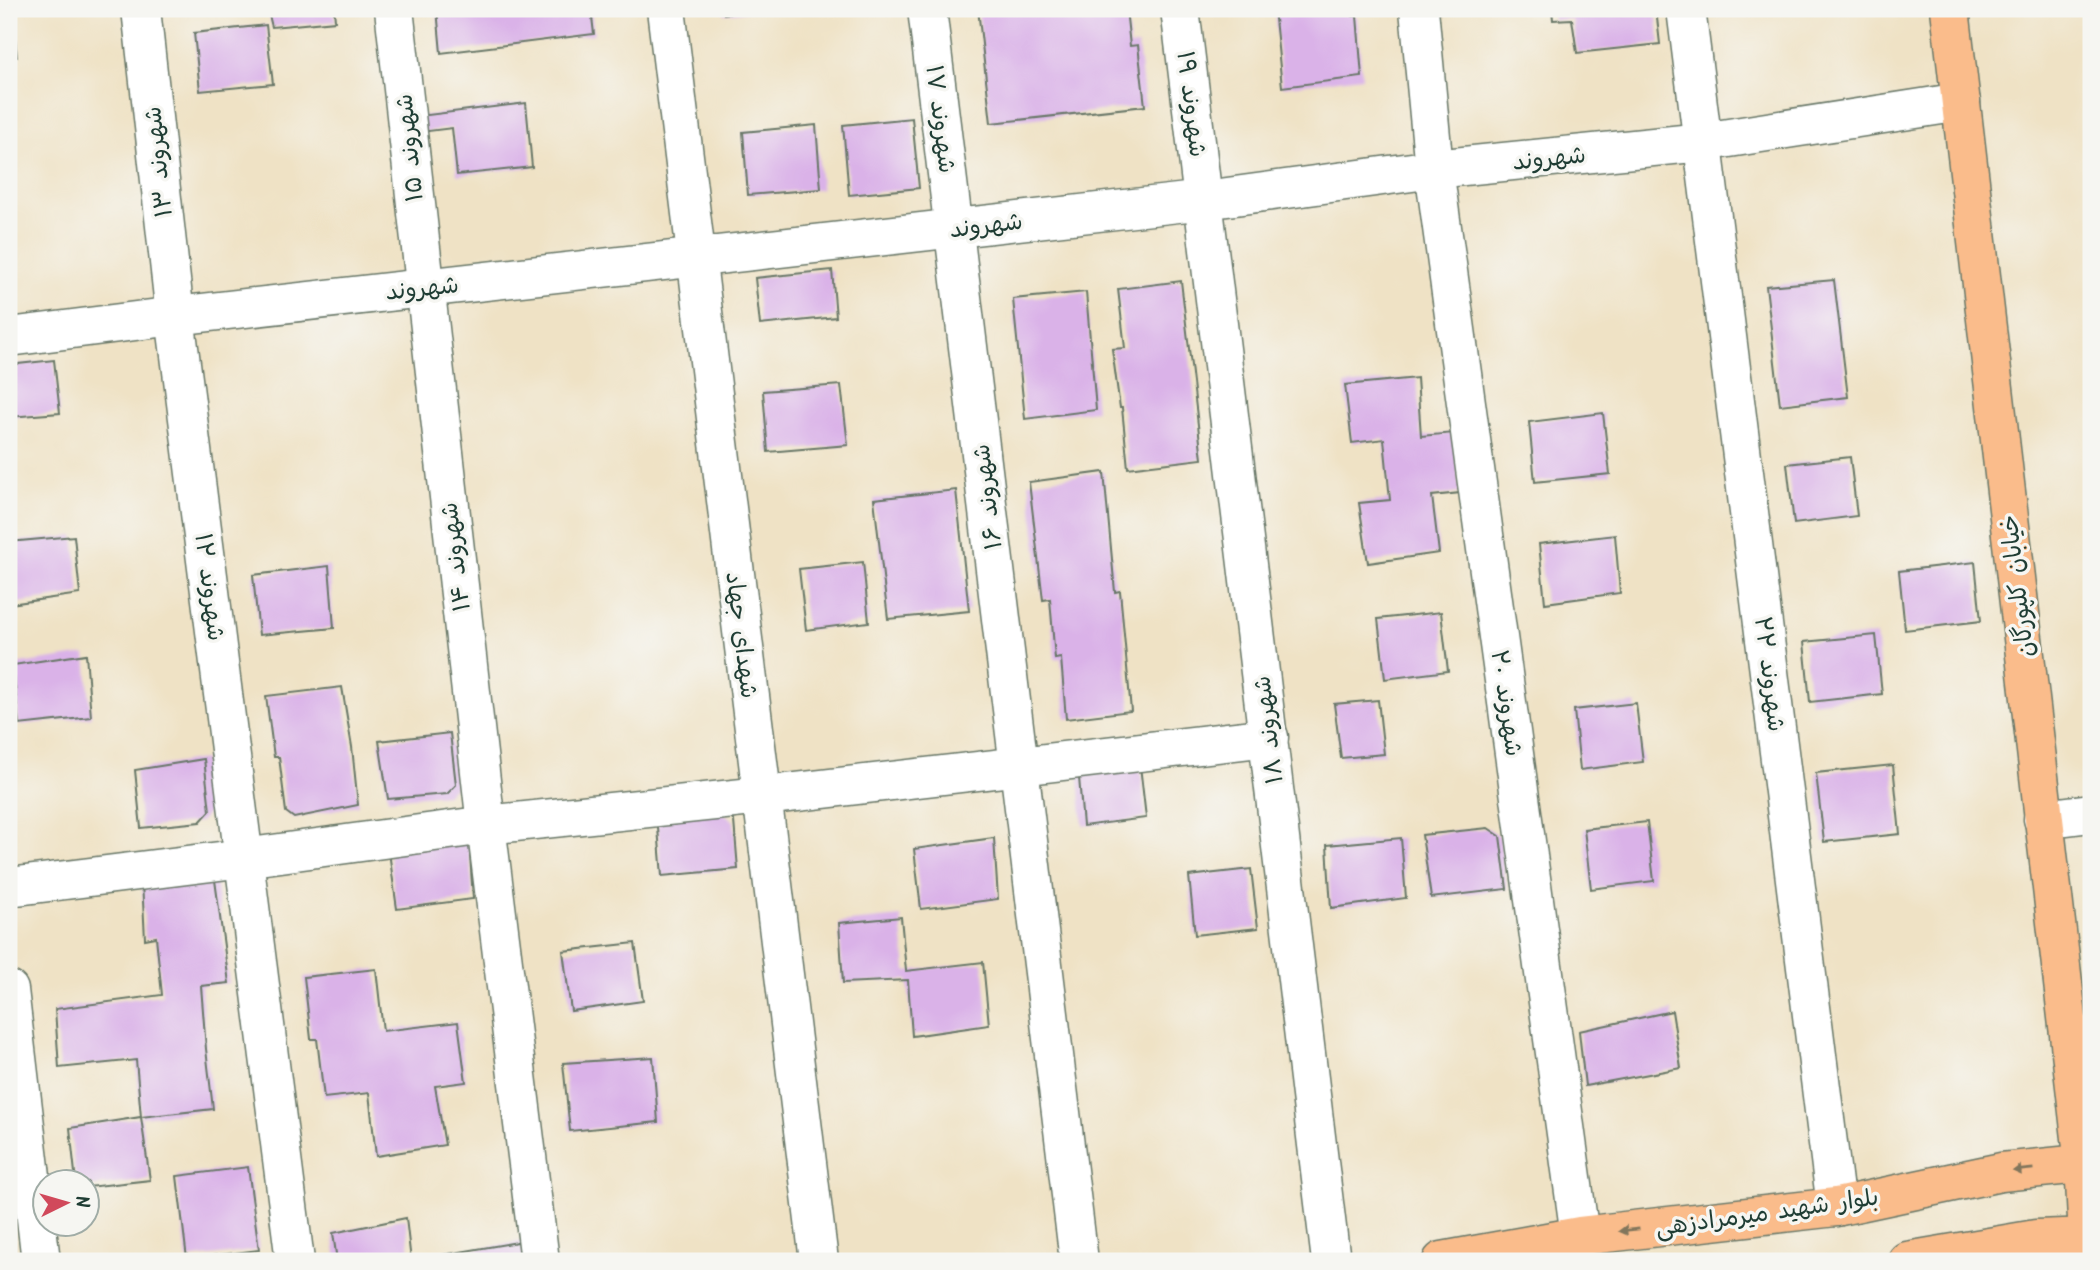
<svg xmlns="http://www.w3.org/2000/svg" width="2100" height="1270" font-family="Kalam,'Playpen Sans Arabic',sans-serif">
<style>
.building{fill:#dab2e8}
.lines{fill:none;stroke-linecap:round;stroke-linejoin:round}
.minor-casing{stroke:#687767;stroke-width:41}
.major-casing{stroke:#687767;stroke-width:41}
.minor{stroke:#fff;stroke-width:38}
.major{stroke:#fabc8b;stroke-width:38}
.oneway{fill:#82765b}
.labels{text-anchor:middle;stroke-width:7;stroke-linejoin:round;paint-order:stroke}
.street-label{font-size:24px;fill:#1f3d34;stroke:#f6f6f2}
</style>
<rect width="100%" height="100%" fill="#f6f6f2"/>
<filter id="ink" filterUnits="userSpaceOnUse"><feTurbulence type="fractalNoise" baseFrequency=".0143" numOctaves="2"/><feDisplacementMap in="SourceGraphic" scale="14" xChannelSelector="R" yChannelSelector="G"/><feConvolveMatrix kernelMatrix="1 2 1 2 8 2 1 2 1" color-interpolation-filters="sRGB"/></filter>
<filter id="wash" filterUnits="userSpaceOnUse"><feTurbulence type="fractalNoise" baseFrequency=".00686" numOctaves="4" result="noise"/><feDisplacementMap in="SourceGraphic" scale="28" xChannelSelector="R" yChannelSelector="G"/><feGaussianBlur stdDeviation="1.57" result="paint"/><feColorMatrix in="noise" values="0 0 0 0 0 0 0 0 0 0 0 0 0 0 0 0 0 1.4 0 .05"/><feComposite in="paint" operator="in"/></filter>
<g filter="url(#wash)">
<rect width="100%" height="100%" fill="#efe2c5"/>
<g id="blocks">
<g class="building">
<path d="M 9,9 L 12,9 L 17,57 L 9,58 Z"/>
<path d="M 261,9 L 334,9 L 335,21 L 272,27 L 269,15 L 261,16 Z"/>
<path d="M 437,9 L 591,9 L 594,34 L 441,53 Z"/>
<path d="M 723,9 L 756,9 L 756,10 L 724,14 Z"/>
<path d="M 978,9 L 1126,9 L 1130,46 L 1138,45 L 1145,106 L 991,123 Z"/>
<path d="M 1274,9 L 1353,9 L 1353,16 L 1357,16 L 1362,77 L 1282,87 Z"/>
<path d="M 1552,9 L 1656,9 L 1660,44 L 1577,53 L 1572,19 L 1553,20 Z"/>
<path d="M 266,25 L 273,84 L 200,91 L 194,33 Z"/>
<path d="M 526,103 L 532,167 L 457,175 L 452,128 L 421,132 L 419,116 Z"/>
<path d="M 912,118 L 919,188 L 849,195 L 843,125 Z"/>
<path d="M 816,125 L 821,189 L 748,195 L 743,132 Z"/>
<path d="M 832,270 L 836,317 L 760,325 L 755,278 Z"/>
<path d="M 1834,280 L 1848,397 L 1780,405 L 1766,286 Z"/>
<path d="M 1181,281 L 1202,459 L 1128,468 L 1122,408 L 1120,408 L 1112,349 L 1125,348 L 1118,289 Z"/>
<path d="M 1086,292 L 1096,410 L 1025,419 L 1013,299 Z"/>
<path d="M 54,360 L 60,413 L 9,417 L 9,365 Z"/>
<path d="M 1417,378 L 1421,436 L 1454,433 L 1460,493 L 1432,496 L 1439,553 L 1368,563 L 1359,503 L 1390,500 L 1384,439 L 1352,443 L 1345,385 Z"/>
<path d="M 841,385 L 848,445 L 768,452 L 763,391 Z"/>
<path d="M 1603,413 L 1610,474 L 1535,482 L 1529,422 Z"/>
<path d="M 1850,457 L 1857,516 L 1794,524 L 1787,464 Z"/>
<path d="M 1104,472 L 1115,592 L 1120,591 L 1131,711 L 1066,719 L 1061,658 L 1055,659 L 1050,599 L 1043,600 L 1029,482 Z"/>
<path d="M 956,490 L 969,611 L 888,619 L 874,499 Z"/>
<path d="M 1615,535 L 1620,593 L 1545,603 L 1539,544 Z"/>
<path d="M 74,536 L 80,594 L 10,604 L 9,542 Z"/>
<path d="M 863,562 L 869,622 L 806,630 L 799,569 Z"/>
<path d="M 1975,562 L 1981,621 L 1905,630 L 1899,571 Z"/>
<path d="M 329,566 L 334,628 L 259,635 L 253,575 Z"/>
<path d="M 1441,612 L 1448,671 L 1385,679 L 1378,619 Z"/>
<path d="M 1876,635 L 1882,694 L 1810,702 L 1804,642 Z"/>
<path d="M 86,654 L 91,717 L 19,725 L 13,665 Z"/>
<path d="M 342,687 L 352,747 L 358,805 L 294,818 L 286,812 L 279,757 L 274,757 L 266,696 Z"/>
<path d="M 1378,700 L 1384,754 L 1341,758 L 1334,704 Z"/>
<path d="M 1636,703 L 1643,762 L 1580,770 L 1574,710 Z"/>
<path d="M 450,733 L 456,785 L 447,794 L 388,799 L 379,741 Z"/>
<path d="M 1139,757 L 1146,818 L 1083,826 L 1078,765 Z"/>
<path d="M 204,759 L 210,811 L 200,822 L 141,828 L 135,770 Z"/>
<path d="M 1893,765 L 1900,834 L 1824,842 L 1816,773 Z"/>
<path d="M 719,809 L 734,821 L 738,869 L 662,876 L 657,816 Z"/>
<path d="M 1647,822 L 1654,881 L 1591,889 L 1584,829 Z"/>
<path d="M 1488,828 L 1500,836 L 1507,889 L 1431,898 L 1422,835 Z"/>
<path d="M 994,838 L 998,899 L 921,909 L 914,849 Z"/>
<path d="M 1401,838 L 1406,898 L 1331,908 L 1327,845 Z"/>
<path d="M 469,840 L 473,899 L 397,909 L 389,852 Z"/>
<path d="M 1251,869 L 1258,928 L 1195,935 L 1189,876 Z"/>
<path d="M 215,880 L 229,983 L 201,986 L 206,1049 L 213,1109 L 141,1117 L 136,1060 L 59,1068 L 55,1009 L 162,995 L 156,937 L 145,939 L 142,882 Z"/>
<path d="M 901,917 L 906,971 L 983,962 L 989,1025 L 912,1036 L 908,980 L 843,983 L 839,923 Z"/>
<path d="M 635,943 L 643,1001 L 571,1011 L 563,951 Z"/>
<path d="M 376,969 L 383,1031 L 458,1022 L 466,1082 L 435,1086 L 445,1145 L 376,1156 L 369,1093 L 324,1098 L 317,1039 L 311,1039 L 304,977 Z"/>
<path d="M 1672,1011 L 1681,1068 L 1585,1086 L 1579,1031 Z"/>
<path d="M 653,1057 L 658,1122 L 570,1131 L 563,1063 Z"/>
<path d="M 141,1117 L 150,1180 L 88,1187 L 88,1182 L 76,1182 L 70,1128 Z"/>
<path d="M 248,1167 L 259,1250 L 187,1259 L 177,1176 Z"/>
<path d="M 406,1218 L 411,1261 L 337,1261 L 333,1233 Z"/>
<path d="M 530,1240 L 532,1261 L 437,1261 L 436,1256 Z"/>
</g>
</g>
</g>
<g filter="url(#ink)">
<use href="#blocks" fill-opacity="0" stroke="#687767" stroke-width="2"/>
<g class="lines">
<g class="minor-casing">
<g id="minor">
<path d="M 141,9 L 175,316 L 295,1261"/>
<path d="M 394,9 L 486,825 L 540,1261"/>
<path d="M 666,9 L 819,1261"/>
<path d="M 927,9 L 1079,1261"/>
<path d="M 1180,9 L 1331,1261"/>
<path d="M 1419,9 L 1434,169 L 1580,1236"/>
<path d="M 1686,9 L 1836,1207"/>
<path d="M 9,337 L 175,316 L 1205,200 L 1434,169 L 1703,142 L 1961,102"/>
<path d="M 2043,819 L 2091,813"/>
<path d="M 9,887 L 244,858 L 486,825 L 762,796 L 1269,737"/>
<path d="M 9,990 L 41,1261"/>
</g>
</g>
<g class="major-casing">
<g id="major">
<path d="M 1950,9 L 2084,1164 L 2088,1238"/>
<path d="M 1442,1261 L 1580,1236 L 1836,1207 L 2001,1172 L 2091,1163"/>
<path d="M 1907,1261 L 2036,1239 L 2091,1237"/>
</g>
</g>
<use href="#minor" class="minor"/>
<use href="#major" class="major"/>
</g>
<defs><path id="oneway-solid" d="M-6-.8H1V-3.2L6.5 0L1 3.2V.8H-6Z" transform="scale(1.75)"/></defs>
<g class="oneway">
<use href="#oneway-solid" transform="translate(2023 1170) rotate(174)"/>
<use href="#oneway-solid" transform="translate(1629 1230) rotate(174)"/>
</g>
</g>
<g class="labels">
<g class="street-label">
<text transform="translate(1192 104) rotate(83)" y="8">شهروند ۱۹</text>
<text transform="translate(941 119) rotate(83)" y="8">شهروند ۱۷</text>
<text transform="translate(409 148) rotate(-96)" y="8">شهروند ۱۵</text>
<text transform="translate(1549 158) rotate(-6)" y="8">شهروند</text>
<text transform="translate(158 162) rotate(-96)" y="8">شهروند ۱۳</text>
<text transform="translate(986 225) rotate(-7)" y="8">شهروند</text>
<text transform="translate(422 288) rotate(-6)" y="8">شهروند</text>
<text transform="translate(987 497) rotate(-97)" y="8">شهروند ۱۶</text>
<text transform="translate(455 557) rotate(-97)" y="8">شهروند ۱۴</text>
<text transform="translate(2017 586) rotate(-97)" y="8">خیابان کلپورگان</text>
<text transform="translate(210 587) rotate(83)" y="8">شهروند ۱۲</text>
<text transform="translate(742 635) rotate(83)" y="8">شهدای جهاد</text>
<text transform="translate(1770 674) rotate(83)" y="8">شهروند ۲۲</text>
<text transform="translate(1507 703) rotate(82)" y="8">شهروند ۲۰</text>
<text transform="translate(1268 730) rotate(-97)" y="8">شهروند ۱۸</text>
<text transform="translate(1767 1212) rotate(-8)" y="8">بلوار شهید میرمرادزهی</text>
</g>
</g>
<rect width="2100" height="1270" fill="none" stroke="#f6f6f2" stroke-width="35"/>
<g transform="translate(66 1203) rotate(85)"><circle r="33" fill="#f6f6f2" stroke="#a0aca6" stroke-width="2"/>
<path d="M0-5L12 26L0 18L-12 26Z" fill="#d1495b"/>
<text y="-10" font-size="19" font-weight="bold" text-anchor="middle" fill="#1f3d34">N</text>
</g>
</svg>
